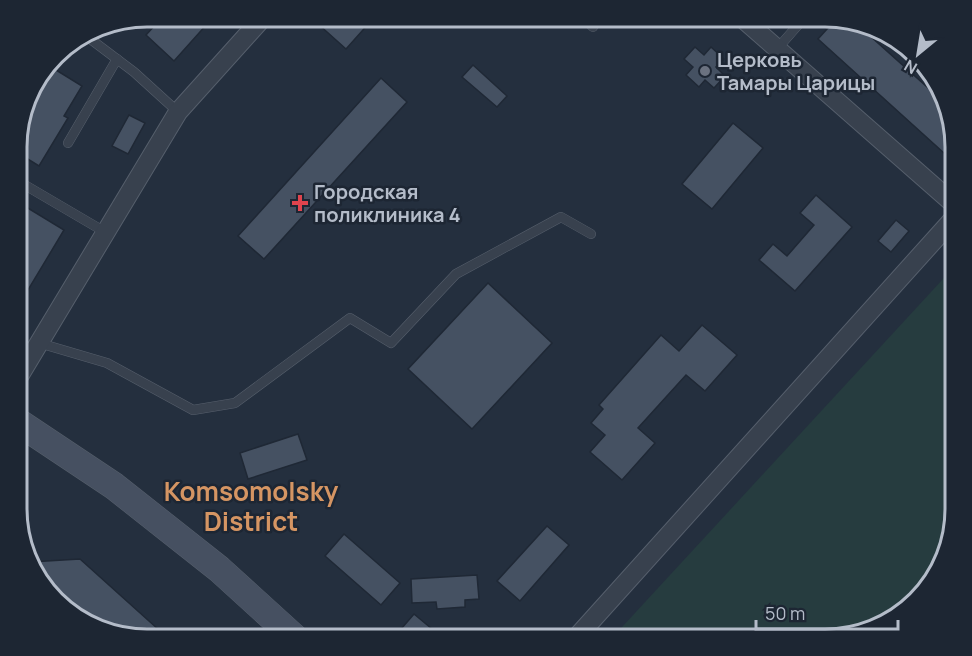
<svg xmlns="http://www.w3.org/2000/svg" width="972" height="656" font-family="Manrope,sans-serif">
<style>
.green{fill:#263c3f}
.building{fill:#455162;stroke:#1f2835;stroke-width:1.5}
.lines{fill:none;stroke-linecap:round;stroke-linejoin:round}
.lane-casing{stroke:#565f6c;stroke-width:10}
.street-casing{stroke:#565f6c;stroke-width:20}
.secondary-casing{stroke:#565f6c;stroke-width:28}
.lane{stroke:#38414e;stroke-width:9}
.street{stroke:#38414e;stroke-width:18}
.secondary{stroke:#465061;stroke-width:27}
.worship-dot{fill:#6b7280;stroke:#1d2633;stroke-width:2}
.health-dot{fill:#e0444e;stroke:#1d2633;stroke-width:2}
.labels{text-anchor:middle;stroke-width:5;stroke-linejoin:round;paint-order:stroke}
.poi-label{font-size:20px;font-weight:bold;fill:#b4bcc9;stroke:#1d2633;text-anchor:start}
.district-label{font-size:26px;font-weight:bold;fill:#d59563;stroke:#1d2633}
.rim{fill:none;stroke:#b4bcc9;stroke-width:3}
</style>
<rect width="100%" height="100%" fill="#242f3e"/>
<path class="green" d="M 955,266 L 955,517 L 929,588 L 883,626 L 825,639 L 611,639 Z"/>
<g class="building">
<path d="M 837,18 L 860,27 L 946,104 L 955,139 L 955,163 L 818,39 Z"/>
<path d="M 371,21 L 346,49 L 317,23 L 318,22 Z"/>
<path d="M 157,23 L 162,25 L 164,23 L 208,23 L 174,61 L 146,35 Z"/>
<path d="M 695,47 L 704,55 L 711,47 L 724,59 L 716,67 L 725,76 L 714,88 L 705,80 L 699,87 L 686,75 L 693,67 L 684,59 Z"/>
<path d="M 48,65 L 82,86 L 64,116 L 68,118 L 39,166 L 18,153 L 18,130 L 34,82 Z"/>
<path d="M 473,65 L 507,96 L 497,107 L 462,77 Z"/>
<path d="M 381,78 L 407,102 L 264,259 L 238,236 Z"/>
<path d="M 129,115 L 145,123 L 128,154 L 112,146 Z"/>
<path d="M 733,123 L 763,148 L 712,209 L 682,184 Z"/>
<path d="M 816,195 L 852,227 L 795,291 L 759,260 L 773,244 L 787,256 L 814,225 L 800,213 Z"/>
<path d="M 18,202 L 64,230 L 19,305 L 18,304 Z"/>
<path d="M 896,220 L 909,231 L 891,252 L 878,241 Z"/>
<path d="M 488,283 L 552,343 L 472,429 L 408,369 Z"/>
<path d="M 702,325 L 737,355 L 705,391 L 686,375 L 638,428 L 655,443 L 622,480 L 590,452 L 605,435 L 591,423 L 603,409 L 599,405 L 661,335 L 679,351 Z"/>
<path d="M 298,434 L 307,460 L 248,479 L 240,453 Z"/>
<path d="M 547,526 L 569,545 L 520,601 L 497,581 Z"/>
<path d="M 344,534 L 400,583 L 381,605 L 325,556 Z"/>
<path d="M 80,559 L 169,639 L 139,639 L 93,622 L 64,596 L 54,597 L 34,574 L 30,562 Z"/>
<path d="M 477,575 L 479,599 L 465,600 L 465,607 L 437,609 L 436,602 L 412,603 L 411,579 Z"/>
<path d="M 414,614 L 444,639 L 399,639 L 395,636 Z"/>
</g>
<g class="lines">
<g class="lane-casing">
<g id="lane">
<path d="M 585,19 L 593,27"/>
<path d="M 85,35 L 134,72 L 178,112"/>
<path d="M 777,49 L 805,17"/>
<path d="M 68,143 L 117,59"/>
<path d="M 18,181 L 105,232"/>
<path d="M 39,343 L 107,363 L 193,410 L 235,403 L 350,318 L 391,343 L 456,274 L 561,217 L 591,234"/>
</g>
</g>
<g class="street-casing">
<g id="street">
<path d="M 742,18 L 955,205"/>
<path d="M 18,378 L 178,112 L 259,22"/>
<path d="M 575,639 L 955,217"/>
</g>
</g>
<g class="secondary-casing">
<path id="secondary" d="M 18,422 L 114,486 L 219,569 L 296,639"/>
</g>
<use href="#lane" class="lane"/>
<use href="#street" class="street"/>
<use href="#secondary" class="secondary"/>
</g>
<circle class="worship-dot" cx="705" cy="71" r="6"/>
<path class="health-dot" d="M297 194h6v6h6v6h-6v6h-6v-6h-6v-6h6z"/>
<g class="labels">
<g class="poi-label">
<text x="717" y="67">Церковь<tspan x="717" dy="23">Тамары Царицы</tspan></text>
<text x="314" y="199">Городская<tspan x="314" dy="23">поликлиника 4</tspan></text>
</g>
<g class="district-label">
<text x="251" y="501">Komsomolsky<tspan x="251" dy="30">District</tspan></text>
</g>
</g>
<path d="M0 0H972V656H0ZM147 27H825A120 120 0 0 1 945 147V509A120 120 0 0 1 825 629H147A120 120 0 0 1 27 509V147A120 120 0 0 1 147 27Z" fill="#1d2633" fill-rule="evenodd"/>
<path class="rim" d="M147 27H825A120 120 0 0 1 945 147V509A120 120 0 0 1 825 629H147A120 120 0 0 1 27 509V147A120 120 0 0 1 147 27Z"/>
<g transform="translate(918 54) rotate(210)" stroke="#1d2633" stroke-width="4.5" paint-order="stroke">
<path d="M0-4.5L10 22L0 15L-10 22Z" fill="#b4bcc9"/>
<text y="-9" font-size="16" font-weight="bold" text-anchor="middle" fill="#b4bcc9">N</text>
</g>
<path d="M756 620v9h142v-9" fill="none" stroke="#b4bcc9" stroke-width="3"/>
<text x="765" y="620" font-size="18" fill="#b4bcc9" stroke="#1d2633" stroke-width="4.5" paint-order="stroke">50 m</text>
</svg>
